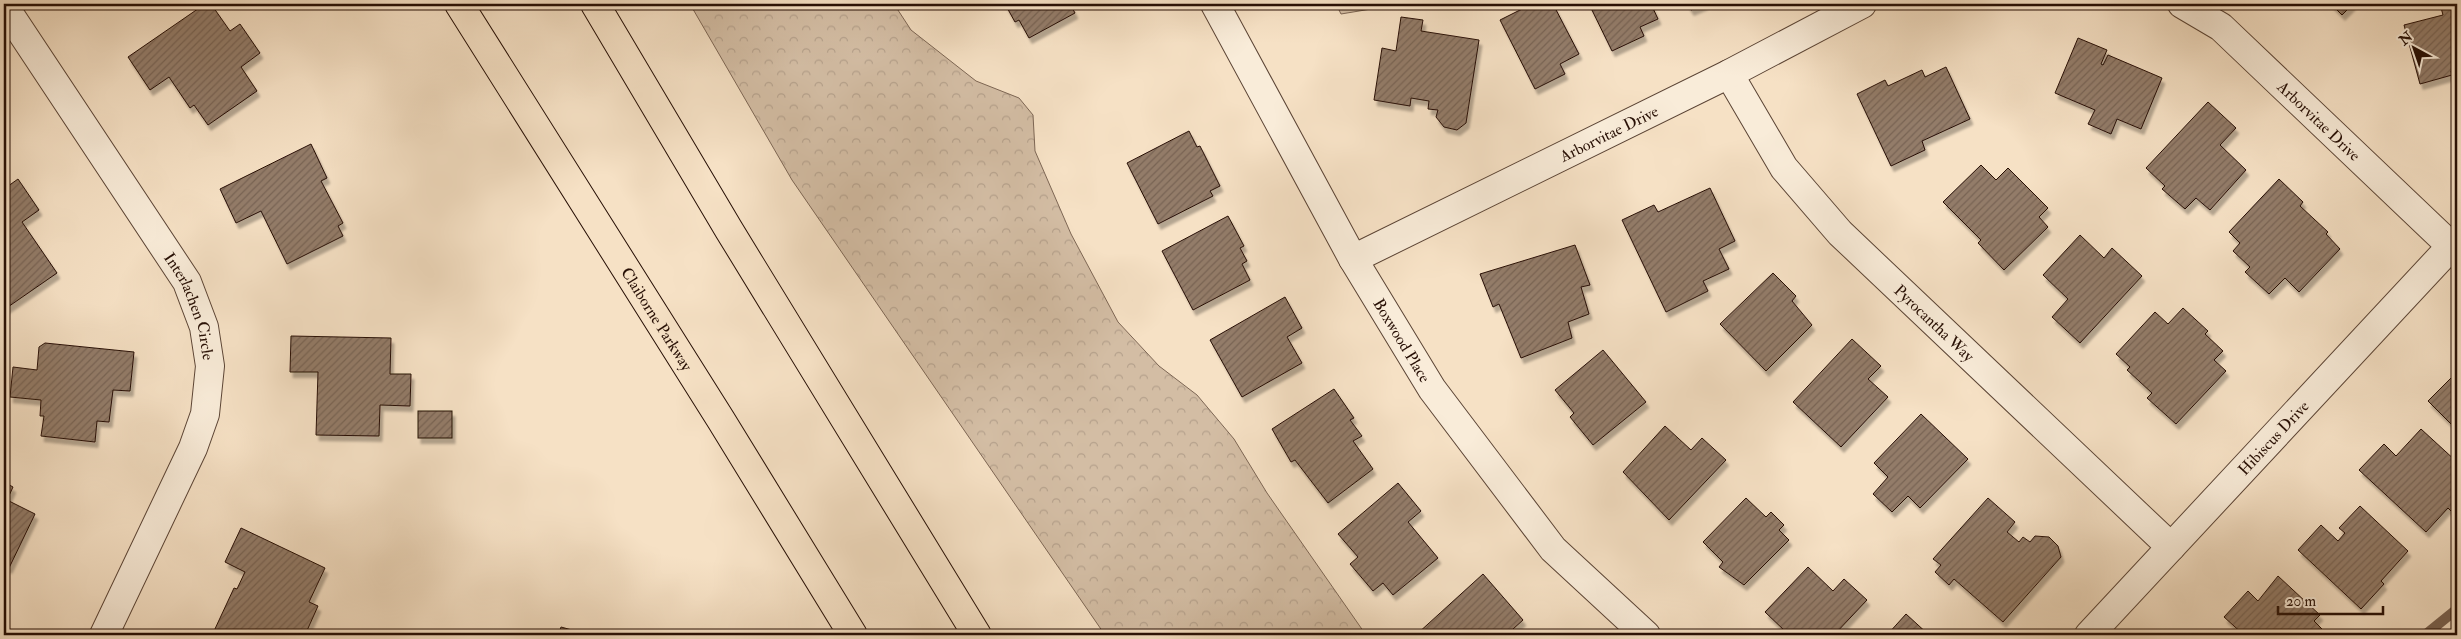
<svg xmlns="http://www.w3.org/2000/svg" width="2461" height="639" font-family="'IM FELL Double Pica',serif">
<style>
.forest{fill:url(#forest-crowns);stroke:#7d6654}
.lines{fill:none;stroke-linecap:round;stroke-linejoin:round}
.stream{stroke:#796251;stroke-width:10}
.building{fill:url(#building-hatch);stroke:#270f05;filter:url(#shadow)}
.minor-casing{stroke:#5b4435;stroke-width:30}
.major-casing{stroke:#270f05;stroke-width:30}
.minor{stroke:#f9ecd9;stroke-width:28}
.major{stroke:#f6e1c5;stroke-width:28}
.labels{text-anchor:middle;stroke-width:4.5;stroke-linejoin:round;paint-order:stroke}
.street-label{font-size:16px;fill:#270f05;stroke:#f9ecd9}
</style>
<defs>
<pattern id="forest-crowns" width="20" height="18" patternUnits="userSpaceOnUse" patternTransform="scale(1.25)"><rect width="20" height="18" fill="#d3bda4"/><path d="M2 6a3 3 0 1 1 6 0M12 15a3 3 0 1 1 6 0" fill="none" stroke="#b5a18c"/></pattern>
<pattern id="building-hatch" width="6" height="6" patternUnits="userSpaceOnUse" patternTransform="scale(1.25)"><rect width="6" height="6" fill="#937c69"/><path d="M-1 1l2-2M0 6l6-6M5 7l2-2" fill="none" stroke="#786454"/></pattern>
<filter id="shadow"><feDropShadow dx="3" dy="5.5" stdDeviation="1" flood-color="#0004"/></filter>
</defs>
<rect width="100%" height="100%" fill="#f6e1c5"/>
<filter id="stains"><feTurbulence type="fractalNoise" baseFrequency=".004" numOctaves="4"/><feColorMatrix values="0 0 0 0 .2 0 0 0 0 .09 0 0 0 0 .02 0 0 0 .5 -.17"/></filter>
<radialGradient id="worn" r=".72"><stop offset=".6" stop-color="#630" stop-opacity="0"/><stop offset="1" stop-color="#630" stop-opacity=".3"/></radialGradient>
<g class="forest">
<path d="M 690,4 L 894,4 L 911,30 L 976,81 L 1019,98 L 1033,115 L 1035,151 L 1071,234 L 1118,322 L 1159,366 L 1197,395 L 1234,439 L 1267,493 L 1366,635 L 1105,635 L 792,180 Z"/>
<path d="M 1336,4 L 1380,4 L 1371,9 L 1341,14 Z"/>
</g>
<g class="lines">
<path class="stream" d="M 2425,635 L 2457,609"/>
</g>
<g class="building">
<path d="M 205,4 L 211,4 L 230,31 L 240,24 L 260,53 L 241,67 L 257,91 L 208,125 L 194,105 L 190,108 L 169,77 L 150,90 L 128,57 Z"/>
<path d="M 1005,4 L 1070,4 L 1075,13 L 1029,38 L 1019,20 L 1015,22 Z"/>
<path d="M 1532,4 L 1553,4 L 1579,54 L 1560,64 L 1565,74 L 1535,89 L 1500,20 Z"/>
<path d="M 1589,4 L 1651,4 L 1658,19 L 1640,27 L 1644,36 L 1612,51 Z"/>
<path d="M 1687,4 L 1705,4 L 1691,10 Z"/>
<path d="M 2331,4 L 2353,4 L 2342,15 Z"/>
<path d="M 2440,4 L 2457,4 L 2457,69 L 2451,71 L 2452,75 L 2420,84 L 2404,25 L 2443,15 Z"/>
<path d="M 1401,17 L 1423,20 L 1421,31 L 1479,40 L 1466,123 L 1457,130 L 1444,127 L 1436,117 L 1438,110 L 1428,109 L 1429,101 L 1411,98 L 1410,106 L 1374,100 L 1382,48 L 1396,51 Z"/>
<path d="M 2078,38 L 2107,50 L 2101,64 L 2103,65 L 2108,55 L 2162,78 L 2141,129 L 2117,119 L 2111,134 L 2088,124 L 2095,110 L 2055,93 Z"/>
<path d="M 1946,67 L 1970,119 L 1922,141 L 1925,150 L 1891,166 L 1857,94 L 1885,80 L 1888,86 L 1922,70 L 1925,77 Z"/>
<path d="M 2208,102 L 2236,128 L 2220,145 L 2246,170 L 2210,210 L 2196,198 L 2185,209 L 2162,189 L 2165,186 L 2146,168 Z"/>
<path d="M 1189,131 L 1197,147 L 1200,146 L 1220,186 L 1210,191 L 1213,196 L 1158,224 L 1127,163 Z"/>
<path d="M 311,144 L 327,178 L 321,181 L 343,223 L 338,226 L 343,236 L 287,264 L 261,211 L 236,223 L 220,189 Z"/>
<path d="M 1981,165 L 1996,180 L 2008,168 L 2048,208 L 2039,217 L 2048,227 L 2004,270 L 1978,243 L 1981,240 L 1943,202 Z"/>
<path d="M 18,179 L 39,210 L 22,222 L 57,273 L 5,309 L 4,189 Z"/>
<path d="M 2279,179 L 2303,202 L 2300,206 L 2328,232 L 2326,234 L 2340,249 L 2299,292 L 2285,278 L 2269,294 L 2245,272 L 2250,267 L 2233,251 L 2240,243 L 2229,232 Z"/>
<path d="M 1710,188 L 1735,241 L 1719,249 L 1729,269 L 1703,281 L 1708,291 L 1666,312 L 1622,220 L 1654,205 L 1658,212 Z"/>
<path d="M 1228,216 L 1244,246 L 1240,248 L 1247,261 L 1242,264 L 1250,280 L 1193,310 L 1162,251 Z"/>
<path d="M 2080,235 L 2104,258 L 2112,248 L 2142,276 L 2080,343 L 2052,317 L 2068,299 L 2043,275 Z"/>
<path d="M 1575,245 L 1590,285 L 1581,287 L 1589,314 L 1568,322 L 1572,338 L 1521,358 L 1499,304 L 1493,307 L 1480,274 Z"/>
<path d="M 1773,273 L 1796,296 L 1792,301 L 1812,325 L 1766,371 L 1720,324 Z"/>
<path d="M 1285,297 L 1302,328 L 1287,337 L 1302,363 L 1242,397 L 1210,340 Z"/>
<path d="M 2183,308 L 2208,331 L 2205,334 L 2223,351 L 2214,360 L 2226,371 L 2176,424 L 2147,398 L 2152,393 L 2127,370 L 2130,367 L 2116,354 L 2155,312 L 2168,324 Z"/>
<path d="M 291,336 L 391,338 L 390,374 L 411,374 L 410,406 L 380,405 L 379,436 L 316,435 L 318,372 L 290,372 Z"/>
<path d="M 1852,339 L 1881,366 L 1868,379 L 1888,397 L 1841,447 L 1793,402 Z"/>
<path d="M 45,343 L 134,352 L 130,391 L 113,390 L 109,422 L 97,421 L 95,442 L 41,436 L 44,416 L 40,416 L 41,400 L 10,397 L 13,367 L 37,370 L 39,347 Z"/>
<path d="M 1603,350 L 1646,402 L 1593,445 L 1570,417 L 1574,413 L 1555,390 Z"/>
<path d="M 2454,375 L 2457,378 L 2457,430 L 2428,401 Z"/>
<path d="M 1334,389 L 1354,418 L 1350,420 L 1362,436 L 1353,441 L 1373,469 L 1328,503 L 1295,460 L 1291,462 L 1272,429 Z"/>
<rect x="418" y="411" width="34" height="27"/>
<path d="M 1921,414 L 1968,459 L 1920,508 L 1908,496 L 1892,512 L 1873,494 L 1888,477 L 1874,463 Z"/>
<path d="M 1665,426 L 1691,450 L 1702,438 L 1726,460 L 1669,520 L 1623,472 Z"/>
<path d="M 2421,429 L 2457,462 L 2457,512 L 2455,515 L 2448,508 L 2426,532 L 2359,470 L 2384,444 L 2396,456 Z"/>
<path d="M 4,482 L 13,487 L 7,500 L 35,514 L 9,568 L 4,566 Z"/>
<path d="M 1398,483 L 1421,511 L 1408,522 L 1438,558 L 1393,595 L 1383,583 L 1373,591 L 1350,564 L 1358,557 L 1338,534 Z"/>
<path d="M 1746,498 L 1766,517 L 1771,512 L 1784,525 L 1779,530 L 1789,540 L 1744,585 L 1719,567 L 1723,562 L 1703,542 Z"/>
<path d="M 1988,498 L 2015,522 L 2007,532 L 2019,542 L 2023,537 L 2030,542 L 2035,536 L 2049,537 L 2058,546 L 2061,557 L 2003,622 L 1954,579 L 1949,585 L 1935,572 L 1941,565 L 1933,559 Z"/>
<path d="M 2360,506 L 2408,551 L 2381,581 L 2384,584 L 2361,609 L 2298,550 L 2321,525 L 2338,541 L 2345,533 L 2339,528 Z"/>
<path d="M 241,528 L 325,568 L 309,602 L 318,606 L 305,635 L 224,635 L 214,631 L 234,588 L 237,589 L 245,572 L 225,562 Z"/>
<path d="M 1808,567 L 1833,591 L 1844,579 L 1867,600 L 1834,635 L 1784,635 L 1786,632 L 1765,612 Z"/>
<path d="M 1483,574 L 1523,620 L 1513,629 L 1519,635 L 1418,635 L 1417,634 Z"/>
<path d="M 2278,576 L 2320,615 L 2314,621 L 2326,633 L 2324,635 L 2244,635 L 2224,617 L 2248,591 L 2258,601 Z"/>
<path d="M 1906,614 L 1929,635 L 1887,635 Z"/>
<path d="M 561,627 L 590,635 L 558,635 Z"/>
</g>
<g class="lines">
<g class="minor-casing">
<g id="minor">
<path id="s1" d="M 1215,4 L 1353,259 L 1432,389 L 1553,549 L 1646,635"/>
<path id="s2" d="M 2182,4 L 2221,27 L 2451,246"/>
<path id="s3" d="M 4,6 L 187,282 L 204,327 L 210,366 L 205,414 L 193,448 L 104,635"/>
<path id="s4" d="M 1729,74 L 1784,168 L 1840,233 L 2171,547"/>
<path id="s5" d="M 1353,259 L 1729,74 L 1862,4"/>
<path id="s6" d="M 2089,635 L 2457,240"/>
</g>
</g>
<g class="major-casing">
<g id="major">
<path id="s7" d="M 459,4 L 721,420 L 853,635"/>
<path d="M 595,4 L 729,230 L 977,635"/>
</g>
</g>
<use href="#minor" class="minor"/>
<use href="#major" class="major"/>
</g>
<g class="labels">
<g class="street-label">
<text dy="6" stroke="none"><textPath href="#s2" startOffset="181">Arborvitae Drive</textPath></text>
<text dy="6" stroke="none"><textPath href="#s5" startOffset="285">Arborvitae Drive</textPath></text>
<text dy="6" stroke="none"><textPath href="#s3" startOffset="355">Interlachen Circle</textPath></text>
<text dy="6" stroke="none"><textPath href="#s7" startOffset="372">Claiborne Parkway</textPath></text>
<text dy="6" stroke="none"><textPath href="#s4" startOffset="325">Pyrocantha Way</textPath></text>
<text dy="6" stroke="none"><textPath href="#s1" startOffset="385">Boxwood Place</textPath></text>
<text dy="6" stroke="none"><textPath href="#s6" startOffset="270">Hibiscus Drive</textPath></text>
</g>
</g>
<rect width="2461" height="639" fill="none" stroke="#f6e1c5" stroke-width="20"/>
<rect x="5" y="5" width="2451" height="629" fill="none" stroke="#270f05" stroke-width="2.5"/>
<rect x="10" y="10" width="2441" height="619" fill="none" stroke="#270f05"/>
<g transform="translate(2414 48) rotate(320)" stroke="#f9ecd9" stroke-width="4" paint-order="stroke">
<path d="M0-4L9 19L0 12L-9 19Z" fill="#270f05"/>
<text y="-8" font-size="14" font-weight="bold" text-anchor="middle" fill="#270f05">N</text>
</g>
<path d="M2278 606v8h105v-8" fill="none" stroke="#270f05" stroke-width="2.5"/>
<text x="2286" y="606" font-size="15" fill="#270f05" stroke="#f9ecd9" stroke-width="4" paint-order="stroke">20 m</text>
<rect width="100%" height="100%" filter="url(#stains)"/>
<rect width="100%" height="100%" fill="url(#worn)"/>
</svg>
